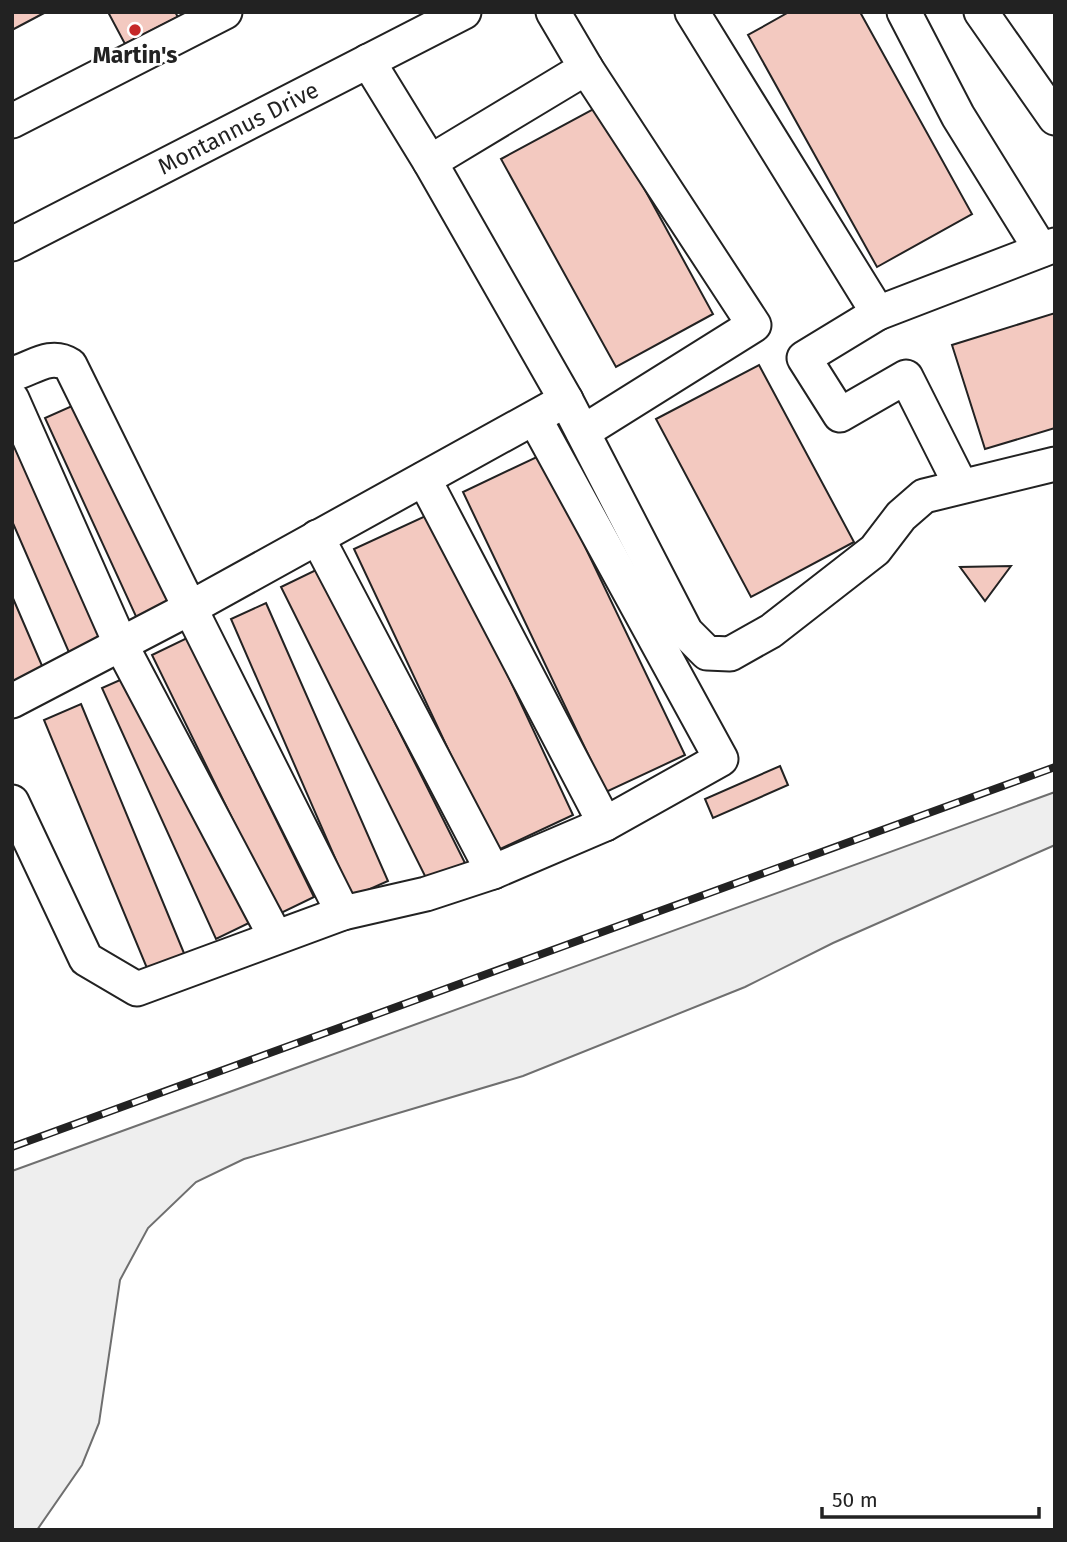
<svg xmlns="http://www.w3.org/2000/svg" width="1067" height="1542" font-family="'Fira Sans',sans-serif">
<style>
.green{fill:#eee;stroke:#6f6f6f;stroke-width:2}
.building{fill:#f3c9c0;stroke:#222;stroke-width:2}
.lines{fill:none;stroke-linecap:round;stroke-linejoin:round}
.minor-casing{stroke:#222;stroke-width:37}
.minor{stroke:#fff;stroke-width:33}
.rail-casing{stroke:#222;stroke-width:8}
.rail{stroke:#fff;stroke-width:5;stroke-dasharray:16;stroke-linecap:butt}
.poi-dot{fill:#c62828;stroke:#fff;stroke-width:2.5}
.labels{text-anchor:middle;stroke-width:5;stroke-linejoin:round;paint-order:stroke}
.poi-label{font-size:23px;font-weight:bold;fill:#222;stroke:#fff}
.street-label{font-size:23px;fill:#222;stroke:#fff}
</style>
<rect width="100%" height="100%" fill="#fff"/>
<path class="green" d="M 1055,792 L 1055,845 L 833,943 L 745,987 L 523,1076 L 244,1159 L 196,1182 L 148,1228 L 120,1280 L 99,1423 L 82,1465 L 37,1530 L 12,1530 L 12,1171 Z"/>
<g class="building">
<path d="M 12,12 L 46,12 L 12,30 Z"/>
<path d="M 108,12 L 175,12 L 178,17 L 125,44 Z"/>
<path d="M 789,12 L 860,12 L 972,214 L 877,267 L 748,35 Z"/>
<path d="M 599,106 L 713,314 L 616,367 L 501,159 Z"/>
<path d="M 1055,313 L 1055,428 L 985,449 L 952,345 Z"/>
<path d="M 759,365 L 854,542 L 751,597 L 656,419 Z"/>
<path d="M 81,402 L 175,606 L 139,623 L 45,418 Z"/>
<path d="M 12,421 L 107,642 L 71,657 L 12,521 Z"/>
<path d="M 541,455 L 685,755 L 606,792 L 463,492 Z"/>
<path d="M 432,513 L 573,815 L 496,851 L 354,549 Z"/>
<path d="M 1011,566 L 985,601 L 960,567 Z"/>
<path d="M 318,569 L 465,863 L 428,882 L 281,587 Z"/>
<path d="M 12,596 L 46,675 L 12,689 Z"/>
<path d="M 266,603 L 388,881 L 352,897 L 231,619 Z"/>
<path d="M 187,638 L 314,897 L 279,914 L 152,655 Z"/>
<path d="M 138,672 L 251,922 L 216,939 L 102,688 Z"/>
<path d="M 81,704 L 186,958 L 149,973 L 44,720 Z"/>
<path d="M 780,766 L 788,785 L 713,818 L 705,799 Z"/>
</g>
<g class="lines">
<g class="minor-casing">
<g id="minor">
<path d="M 692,12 L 878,313 L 1055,245"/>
<path d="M 904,12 L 958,116 L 1041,250"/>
<path d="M 981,12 L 1055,118"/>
<path d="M 368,61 L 430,162 L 566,400"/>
<path d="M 12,121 L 225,12"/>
<path d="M 430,162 L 586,68 L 553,12"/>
<path d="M 12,244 L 464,12"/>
<path d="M 878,313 L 804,358 L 840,415 L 906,377 L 961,486"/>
<path d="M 12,374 C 32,369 50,352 70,365 L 190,608 L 566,400 L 686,632 L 707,653 L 730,654 L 771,631 L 875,550 L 901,516 L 924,496 L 1055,464"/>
<path d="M 12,399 L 121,645 L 275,936"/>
<path d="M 583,432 L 754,325 L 586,68"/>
<path d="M 424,479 L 605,824"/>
<path d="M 317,537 L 493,872"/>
<path d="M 12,701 L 190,608 L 343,913"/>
<path d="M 12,802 L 86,959 L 137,989 L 343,913 L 426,894 L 493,872 L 605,824 L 721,759 L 535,419"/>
</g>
</g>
<use href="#minor" class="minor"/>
<g class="rail-casing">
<path id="rail" d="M 12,1147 L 1055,767"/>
</g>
<use href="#rail" class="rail"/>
</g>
<circle class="poi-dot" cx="135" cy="30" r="7"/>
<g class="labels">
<g class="poi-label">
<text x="135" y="63">Martin's</text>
</g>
<g class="street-label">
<text transform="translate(238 128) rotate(-27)" y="8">Montannus Drive</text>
</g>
</g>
<rect width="1067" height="1542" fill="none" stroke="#222222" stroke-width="28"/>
<path d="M822 1507v10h217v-10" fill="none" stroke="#222222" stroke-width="3.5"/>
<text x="832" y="1507" font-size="21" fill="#222222" stroke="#ffffff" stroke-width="5" paint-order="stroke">50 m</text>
</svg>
